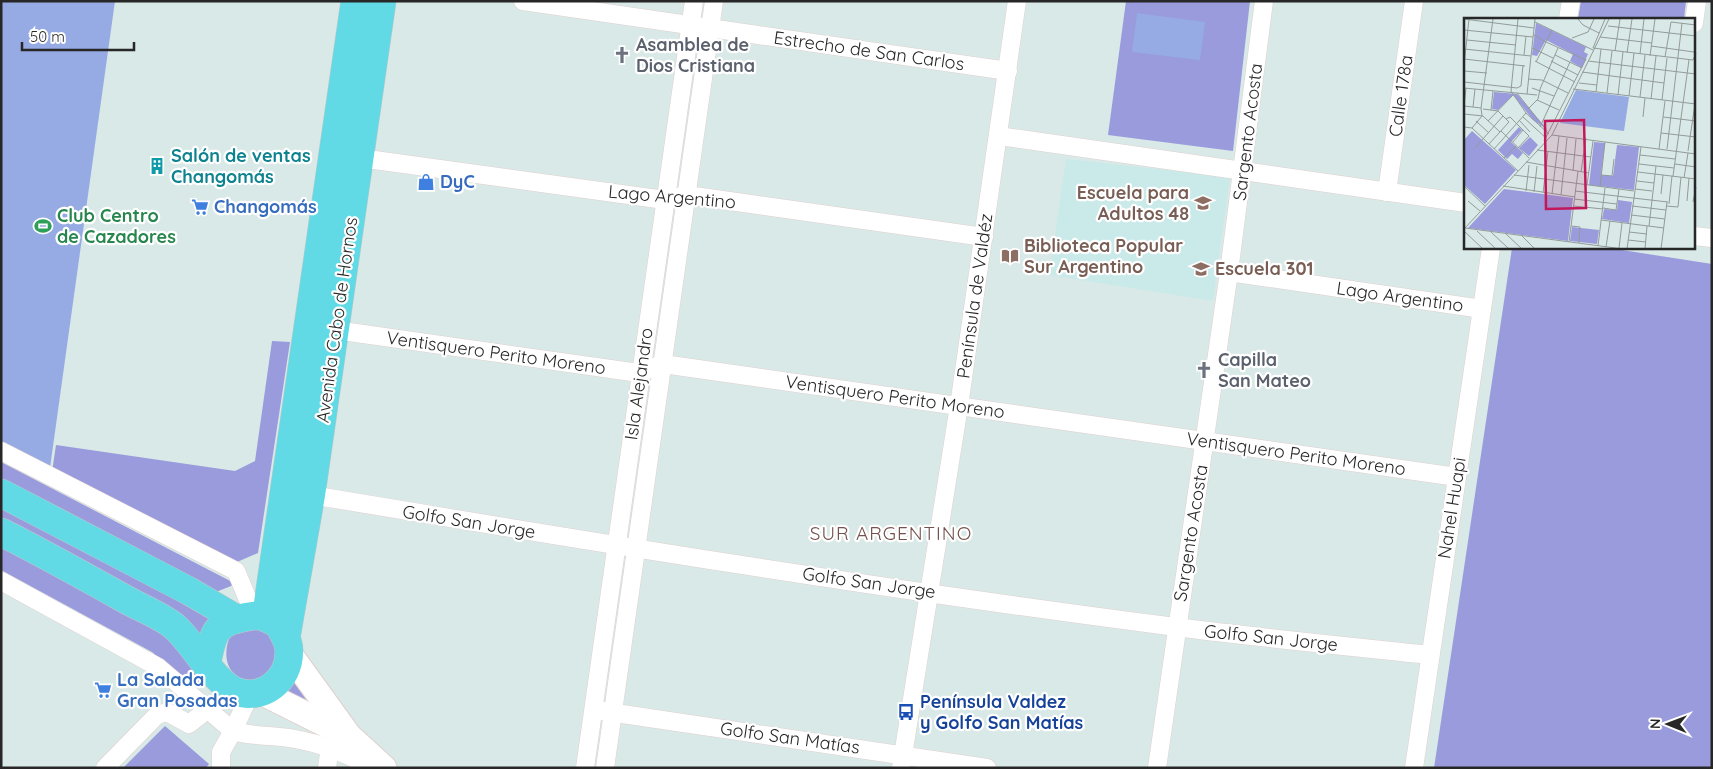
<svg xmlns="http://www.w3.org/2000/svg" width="1713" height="769" font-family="Quicksand,sans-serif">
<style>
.education{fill:#caeae9}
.green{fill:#999bdc}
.pitch{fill:#96aae3}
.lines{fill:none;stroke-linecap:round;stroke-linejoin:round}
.street-casing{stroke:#dfd1cf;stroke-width:19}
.secondary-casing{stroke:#dfd1cf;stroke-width:27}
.primary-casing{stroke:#c7c7c7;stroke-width:29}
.street{stroke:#fff;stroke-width:18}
.secondary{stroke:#fff;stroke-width:25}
.primary{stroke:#62dae5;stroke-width:28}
.labels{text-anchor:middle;stroke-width:4.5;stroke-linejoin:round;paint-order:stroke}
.worship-label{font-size:18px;font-weight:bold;fill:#5b616d;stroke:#fff;text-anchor:start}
.street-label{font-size:18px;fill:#272727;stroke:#fff}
.culture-label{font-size:18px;font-weight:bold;fill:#0d838f;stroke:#fff;text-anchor:start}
.shop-label{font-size:18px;font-weight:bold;fill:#366cbe;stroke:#fff;text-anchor:start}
.education-label{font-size:18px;font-weight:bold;fill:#785e54;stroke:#fff;text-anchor:start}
.leisure-label{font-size:18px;font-weight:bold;fill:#27864d;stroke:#fff;text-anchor:start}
.transit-label{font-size:18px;font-weight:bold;fill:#164399;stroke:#fff;text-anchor:start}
.neighbourhood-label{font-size:19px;letter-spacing:1px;fill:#74514c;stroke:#fff}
.inset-road{fill:none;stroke:#929b9a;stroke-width:1}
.view{fill:#c2185b;fill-opacity:0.15;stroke:#c2185b;stroke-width:2.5}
.inset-edge{fill:none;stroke:#272727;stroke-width:2.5}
</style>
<rect width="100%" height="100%" fill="#d9e9e7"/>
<path class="education" d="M 1066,159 L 1230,177 L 1213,301 L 1049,275 Z"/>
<g class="green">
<path d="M 1126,1 L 1250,1 L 1233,151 L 1108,135 Z"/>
<path d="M 1581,1 L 1686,1 L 1684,19 L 1578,19 Z"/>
<path d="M 1512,248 L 1609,248 L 1712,264 L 1712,768 L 1434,768 Z"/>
<path d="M 272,341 L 290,342 L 258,553 L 237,562 L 52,472 L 56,445 L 235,471 L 255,461 Z"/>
<path d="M 1,462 L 236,584 L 211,594 L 1,486 Z"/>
<path d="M 1,505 L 211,616 L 202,643 L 1,531 Z"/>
<path d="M 1,547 L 160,631 L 207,678 L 195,688 L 152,652 L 1,570 Z"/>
<path d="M 266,627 L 281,649 L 271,674 C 265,676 258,680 252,680 C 225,680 221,651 232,633 Z"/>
<path d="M 294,670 L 331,721 L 274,692 Z"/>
<path d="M 165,726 L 209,764 L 206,768 L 123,768 Z"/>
</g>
<g class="pitch">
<path d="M 1,1 L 115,1 L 49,475 L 1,450 Z"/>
<path d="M 1137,13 L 1205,22 L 1200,60 L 1132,52 Z"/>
</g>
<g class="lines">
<g class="street-casing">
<g id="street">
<path d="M 523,1 L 1008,71"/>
<path d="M 1568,19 L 1571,1"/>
<path d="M 1694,23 L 1697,1"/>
<path d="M 999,136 L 1466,203"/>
<path d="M 360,158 L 665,200 L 687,195 L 984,237"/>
<path d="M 1387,192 L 1414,1"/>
<path d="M 1694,236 L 1712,238"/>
<path d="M 1229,272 L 1482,309"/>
<path d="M 335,330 L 639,373 L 663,364 L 1457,477"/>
<path d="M 1,451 L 236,571 L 254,614"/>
<path d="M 311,495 C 599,543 887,590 1176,627 C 1261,638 1345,646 1430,655"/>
<path d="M 1,581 L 158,667 L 233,731 C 254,737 274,735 295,739 C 324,744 348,755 375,768"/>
<path d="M 602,711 L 987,768"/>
<path d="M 105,768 L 157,715 L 167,712 L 189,724 L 232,690"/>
<path d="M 221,768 L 221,752 L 233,731 L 250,694"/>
<path d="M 327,768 L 330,747"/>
<path d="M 585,768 L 694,1"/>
<path d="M 605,768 L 714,1"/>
<path d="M 901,768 L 959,406 L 1017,1"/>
<path d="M 1157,768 L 1229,272 L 1264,1"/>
<path d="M 1414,768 L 1491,248"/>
</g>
</g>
<g class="secondary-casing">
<g id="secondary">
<path d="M 289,653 L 349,736 L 384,768"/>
<path d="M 261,692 L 347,735"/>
</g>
</g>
<g class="primary-casing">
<g id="primary">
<path d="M 1,493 L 189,591 L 237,619"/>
<path d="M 1,532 C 43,553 84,576 125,599 C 141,608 162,616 175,627 C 193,643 215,683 235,691 C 262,702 290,680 289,651 C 289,641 283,632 278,624 C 260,614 257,614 238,619 C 213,624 212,640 207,662"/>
<path d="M 266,617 L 355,1"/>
<path d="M 286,638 L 311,495 L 382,1"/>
</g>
</g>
<use href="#street" class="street"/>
<use href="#secondary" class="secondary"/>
<use href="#primary" class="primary"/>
</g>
<defs>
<g id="church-bare" transform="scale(1.35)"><path d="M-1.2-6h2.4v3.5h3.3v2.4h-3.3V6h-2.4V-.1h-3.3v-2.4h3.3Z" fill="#6b7280" stroke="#fff" stroke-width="2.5" paint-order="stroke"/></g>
<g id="building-bare" transform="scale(1.35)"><path d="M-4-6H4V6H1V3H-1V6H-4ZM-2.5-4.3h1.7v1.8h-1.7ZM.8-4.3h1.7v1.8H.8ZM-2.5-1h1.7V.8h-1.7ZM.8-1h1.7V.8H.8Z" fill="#0f9aa8" stroke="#fff" stroke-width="2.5" paint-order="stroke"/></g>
<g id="shop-bare" transform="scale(1.35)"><path d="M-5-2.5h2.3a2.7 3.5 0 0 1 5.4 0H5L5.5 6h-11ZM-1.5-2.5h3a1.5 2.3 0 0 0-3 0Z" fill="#3f7fe0" stroke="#fff" stroke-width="2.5" paint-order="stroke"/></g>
<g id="school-bare" transform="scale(1.35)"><path d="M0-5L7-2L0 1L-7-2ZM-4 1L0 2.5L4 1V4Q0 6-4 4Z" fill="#8d6e63" stroke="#fff" stroke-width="2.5" paint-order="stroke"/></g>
<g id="supermarket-bare" transform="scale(1.35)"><path d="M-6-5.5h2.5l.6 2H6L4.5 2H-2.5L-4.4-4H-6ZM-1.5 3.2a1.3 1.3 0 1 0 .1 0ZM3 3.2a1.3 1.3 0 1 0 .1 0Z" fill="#3f7fe0" stroke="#fff" stroke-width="2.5" paint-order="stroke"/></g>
<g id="stadium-bare" transform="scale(1.35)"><path d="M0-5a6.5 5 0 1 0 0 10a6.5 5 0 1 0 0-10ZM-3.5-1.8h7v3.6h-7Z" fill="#2e9e5b" stroke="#fff" stroke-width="2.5" paint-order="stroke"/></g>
<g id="library-bare" transform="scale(1.35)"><path d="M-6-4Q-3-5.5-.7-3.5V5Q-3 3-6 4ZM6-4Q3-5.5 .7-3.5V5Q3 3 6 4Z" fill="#8d6e63" stroke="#fff" stroke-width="2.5" paint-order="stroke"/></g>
<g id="bus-bare" transform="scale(1.35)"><path d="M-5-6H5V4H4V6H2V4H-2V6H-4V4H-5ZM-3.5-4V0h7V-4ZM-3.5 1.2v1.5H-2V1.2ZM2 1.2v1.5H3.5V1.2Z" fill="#1a4fb4" stroke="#fff" stroke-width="2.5" paint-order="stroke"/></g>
</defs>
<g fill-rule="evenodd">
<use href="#church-bare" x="622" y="55"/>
<use href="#building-bare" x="157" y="166"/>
<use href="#shop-bare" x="426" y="182"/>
<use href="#school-bare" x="1203" y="203"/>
<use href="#supermarket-bare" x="200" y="207"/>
<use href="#stadium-bare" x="43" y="226"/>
<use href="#library-bare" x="1010" y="256"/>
<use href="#school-bare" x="1201" y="269"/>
<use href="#church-bare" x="1204" y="370"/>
<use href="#supermarket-bare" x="103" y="690"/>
<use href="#bus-bare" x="906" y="712"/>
</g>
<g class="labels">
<g class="worship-label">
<text x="636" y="51">Asamblea de<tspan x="636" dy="21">Dios Cristiana</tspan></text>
<text x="1218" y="366">Capilla<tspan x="1218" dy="21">San Mateo</tspan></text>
</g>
<g class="street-label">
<text transform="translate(869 51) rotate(8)" y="6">Estrecho de San Carlos</text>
<text transform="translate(1401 96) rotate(-82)" y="6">Calle 178a</text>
<text transform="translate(1248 132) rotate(-83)" y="6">Sargento Acosta</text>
<text transform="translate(672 197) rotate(5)" y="6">Lago Argentino</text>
<text transform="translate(975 296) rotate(-82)" y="6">Península de Valdéz</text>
<text transform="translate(1400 297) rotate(8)" y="6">Lago Argentino</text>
<text transform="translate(337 320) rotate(-82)" y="6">Avenida Cabo de Hornos</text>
<text transform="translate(496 353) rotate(8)" y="6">Ventisquero Perito Moreno</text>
<text transform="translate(639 384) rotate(-82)" y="6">Isla Alejandro</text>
<text transform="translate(895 397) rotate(8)" y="6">Ventisquero Perito Moreno</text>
<text transform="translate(1296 454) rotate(8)" y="6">Ventisquero Perito Moreno</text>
<text transform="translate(1452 508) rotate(-81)" y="6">Nahel Huapi</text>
<text transform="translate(469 522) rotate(9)" y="6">Golfo San Jorge</text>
<text transform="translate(1191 533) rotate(-81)" y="6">Sargento Acosta</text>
<text transform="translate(869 583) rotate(8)" y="6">Golfo San Jorge</text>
<text transform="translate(1271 638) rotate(6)" y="6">Golfo San Jorge</text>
<text transform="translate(790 738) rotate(8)" y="6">Golfo San Matías</text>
</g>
<g class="culture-label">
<text x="171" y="162">Salón de ventas<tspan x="171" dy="21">Changomás</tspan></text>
</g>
<g class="shop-label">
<text x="440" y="188">DyC</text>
<text x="214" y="213">Changomás</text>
<text x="117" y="686">La Salada<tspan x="117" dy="21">Gran Posadas</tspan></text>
</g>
<g class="education-label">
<text x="1189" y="199" text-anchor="end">Escuela para<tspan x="1189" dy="21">Adultos 48</tspan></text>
<text x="1024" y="252">Biblioteca Popular<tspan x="1024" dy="21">Sur Argentino</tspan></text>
<text x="1215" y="275">Escuela 301</text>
</g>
<g class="leisure-label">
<text x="57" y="222">Club Centro<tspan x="57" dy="21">de Cazadores</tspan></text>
</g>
<g class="transit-label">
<text x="920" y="708">Península Valdez<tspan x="920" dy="21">y Golfo San Matías</tspan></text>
</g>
<g class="neighbourhood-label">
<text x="891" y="540">SUR ARGENTINO</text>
</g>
</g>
<g transform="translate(1464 18)">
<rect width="231" height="231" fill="#d9e9e7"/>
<path d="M 72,5 L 122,29 L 120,34 L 124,36 L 118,50 L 106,43 L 109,36 L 82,22 L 73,38 L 68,37 ZM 30,74 L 53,76 L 83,111 L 69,102 L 49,77 L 34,92 L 28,91 ZM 55,109 L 58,112 L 47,124 L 59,135 L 54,141 L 48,136 L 43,141 L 34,132 ZM 8,113 L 52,152 L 21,186 L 0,167 L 0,122 ZM 66,119 L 74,127 L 65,138 L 55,130 ZM 130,124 L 141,125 L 137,157 L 149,158 L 153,127 L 175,129 L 170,172 L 125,167 ZM 40,171 L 109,180 L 104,223 L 4,210 ZM 154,182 L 168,184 L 165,205 L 138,201 L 140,191 L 153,192 ZM 108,209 L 135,212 L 133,226 L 106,223 Z" fill="#999bdc"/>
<path d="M 112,72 L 165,79 L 160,113 L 96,105 Z" fill="#96aae3"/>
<path class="inset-road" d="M 0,1 L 70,10M 54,1 L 47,73 L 62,95 L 85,116M 114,1 L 119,7 L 135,15M 71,4 L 129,32M 144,8 L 232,18M 0,12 L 69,19M 70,17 L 82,24 L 88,12M 136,19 L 188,25M 108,20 L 124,14 L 130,1M 3,22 L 52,27M 187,28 L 230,34M 68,30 L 89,40M 129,30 L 141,1M 129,30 L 229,42 L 232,35M 0,31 L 67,38M 151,33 L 156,1M 163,35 L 168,1M 176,36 L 180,1M 60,37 L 62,18M 91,37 L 118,50M 186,38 L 191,1M 201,39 L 207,4 L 232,7M 0,41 L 61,48M 71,43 L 111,64M 87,43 L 114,57M 124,43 L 232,56M 72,44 L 82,24 L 122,42M 0,47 L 5,1M 0,53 L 23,55M 118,54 L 200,65M 64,61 L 78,62 L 104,75M 0,64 L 53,70 L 57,68 L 59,47M 115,65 L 133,67M 0,70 L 73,77M 2,70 L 0,88 L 17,90 L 29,1M 68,70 L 90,78M 109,71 L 232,86M 132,74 L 137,31M 53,75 L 83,113M 143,75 L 148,33M 63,76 L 71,1M 154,77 L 159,34M 165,78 L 170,35M 176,79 L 181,37M 187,81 L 192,38M 73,82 L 95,92M 198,82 L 203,40M 9,89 L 11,71M 19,91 L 34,93 L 45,104 L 25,126M 64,91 L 74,81 L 76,71 L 94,30M 27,92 L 29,73M 0,96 L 19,98 L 36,114M 59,99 L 82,120M 179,99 L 181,80M 199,99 L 232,103M 42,101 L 46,99 L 65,118 L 54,130M 55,102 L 66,114M 12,103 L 25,115M 24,103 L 49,77M 0,109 L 8,110 L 54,153M 76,109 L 106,44M 8,110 L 18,98 L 17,90M 37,113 L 65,140M 197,115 L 232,119M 88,117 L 232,136M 80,123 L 122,41M 49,124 L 59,112M 11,130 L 39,98M 30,131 L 62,95M 195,131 L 201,83M 203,131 L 218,5M 73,132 L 127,139M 224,133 L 231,86M 176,137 L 211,141M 40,140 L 52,128M 62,144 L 125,155M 175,146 L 210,150M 211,146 L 232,149M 109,153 L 112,121M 117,154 L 122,120M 174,154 L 232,161M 50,157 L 170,173M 138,157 L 148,158 L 150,141M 209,158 L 225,42M 220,160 L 224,135M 173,163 L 190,165M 123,167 L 129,123M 0,168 L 21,188M 39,168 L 111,179M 136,169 L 141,124M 171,171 L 188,173M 62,173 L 65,147M 111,173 L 169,180M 70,174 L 73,148M 79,175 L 84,133M 88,176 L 95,118M 197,176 L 199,157M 97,177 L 103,120M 169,180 L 204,184M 110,181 L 153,186M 4,183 L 16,193M 223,183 L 225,160M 229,184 L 232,169M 205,186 L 208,158M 110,188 L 139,191M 168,188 L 202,192M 202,188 L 214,189 L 217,159M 139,190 L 152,192 L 155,171M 167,197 L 201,201M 137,202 L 200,210M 107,208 L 116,209 L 115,225M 185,208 L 192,148M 1,210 L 159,231M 0,211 L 88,117 L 145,1M 0,213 L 19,231M 13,213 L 32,231M 27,214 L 45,231M 165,214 L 183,216M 42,216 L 58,231M 58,218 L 71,231M 164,222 L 182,224M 105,224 L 114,153M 134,228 L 141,170M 142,229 L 146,203M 155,230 L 158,205M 163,231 L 177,129M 181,231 L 183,208M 197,231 L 203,184"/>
<path class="view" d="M 120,102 L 122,190 L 82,191 L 81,103 Z"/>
<rect width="231" height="231" class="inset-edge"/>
</g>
<rect width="1713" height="769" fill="none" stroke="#272727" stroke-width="5"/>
<g transform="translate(1668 724) rotate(271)" stroke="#ffffff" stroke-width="4" paint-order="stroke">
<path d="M0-4L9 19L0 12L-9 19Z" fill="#272727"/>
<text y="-8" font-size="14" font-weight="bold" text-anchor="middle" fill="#272727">N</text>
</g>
<path d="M22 42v8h112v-8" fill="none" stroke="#272727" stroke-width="2.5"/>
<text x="30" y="42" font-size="15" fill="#272727" stroke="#ffffff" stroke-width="4" paint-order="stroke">50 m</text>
</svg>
